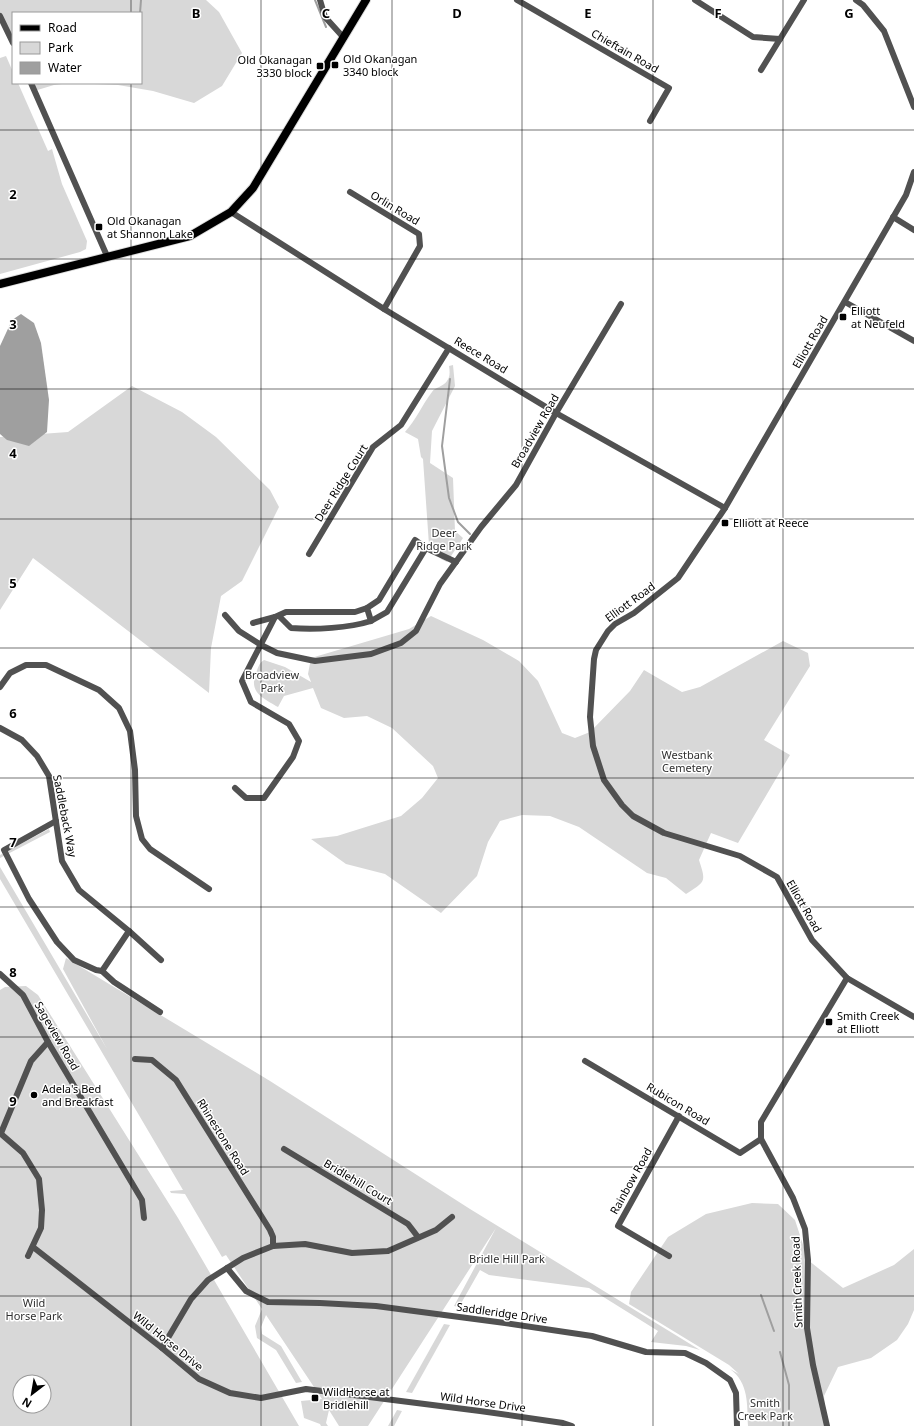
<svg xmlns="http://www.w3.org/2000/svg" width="914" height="1426" font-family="'Noto Sans',sans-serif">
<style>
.green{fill:#d8d8d8;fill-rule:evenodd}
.water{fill:#9f9f9f}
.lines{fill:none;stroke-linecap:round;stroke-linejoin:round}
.stream{stroke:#9f9f9f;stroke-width:2}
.major-casing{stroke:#dbdbdb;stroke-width:10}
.minor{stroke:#515151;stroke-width:6}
.major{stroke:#000;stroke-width:8}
.grid{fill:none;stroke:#000;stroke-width:1;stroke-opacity:0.55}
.poi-dot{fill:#000;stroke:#fff;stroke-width:1.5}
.labels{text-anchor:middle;stroke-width:3;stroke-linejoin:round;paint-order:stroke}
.street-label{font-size:11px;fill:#000;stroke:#fff}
.poi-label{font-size:11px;fill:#000;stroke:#fff;text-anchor:start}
.park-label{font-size:11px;fill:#2f2f2f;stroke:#fff}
.grid-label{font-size:13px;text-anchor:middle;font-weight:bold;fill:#000;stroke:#fff;stroke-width:3;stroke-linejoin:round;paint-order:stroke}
</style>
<rect width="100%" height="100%" fill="#fff"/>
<g class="green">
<path d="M 0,0 L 206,0 L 219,12 L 242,53 L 222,86 L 194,103 L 153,91 L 118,85 L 70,83 L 54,85 L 34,91 L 30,83 L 141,83 L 141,13 L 13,13 L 13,48 L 0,21 Z"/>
<path d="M 6,56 L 13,72 L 13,83 L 18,83 L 48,151 L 52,149 L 62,184 L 87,241 L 86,249 L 80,252 L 0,274 L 0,58 Z"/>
<path d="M 453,365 L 455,386 L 432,431 L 430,463 L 453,478 L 455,531 L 463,538 L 447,562 L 441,559 L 429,545 L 423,459 L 421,457 L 418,439 L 405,432 C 416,420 422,405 432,392 C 435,387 443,387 447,381 C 450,377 450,372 449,366 Z"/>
<path d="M 132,386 L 182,412 L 216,437 L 270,490 L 279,507 L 242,581 L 221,596 L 211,648 L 209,693 L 33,558 L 0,610 L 0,437 L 68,432 Z"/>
<path d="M 431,616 L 483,640 L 519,661 L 538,681 L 562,733 L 575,738 L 590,732 L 630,691 L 644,670 L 682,692 L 700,687 L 783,641 L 808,653 L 810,666 L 764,740 L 790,755 L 738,843 L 711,833 L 699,860 C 706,882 706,881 686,894 L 666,878 L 647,873 L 579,827 L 550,816 L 522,815 L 500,821 L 488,842 L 477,876 L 441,913 L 385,874 L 346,864 L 311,839 L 337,836 L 401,816 L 422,798 L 438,778 L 433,766 L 392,728 L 367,716 L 344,718 L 321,708 L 313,688 L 284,696 L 278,707 C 265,699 248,693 256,673 C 258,668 259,663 264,660 L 285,667 L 311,682 L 308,674 L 311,658 L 409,629 Z"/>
<path d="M 49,829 L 50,832 L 0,858 L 0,855 Z"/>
<path d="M 0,867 L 107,1049 L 63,969 L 66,958 L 270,1081 L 470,1209 L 700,1350 L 686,1346 L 651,1342 L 658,1331 L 589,1288 L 489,1275 L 480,1270 L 459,1307 L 454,1306 L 496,1228 L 368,1426 L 339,1426 L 329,1410 L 326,1423 L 328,1426 L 321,1426 L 320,1424 L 304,1418 L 301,1401 L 322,1399 L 266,1315 L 261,1327 L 262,1334 L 281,1346 L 302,1382 L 296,1383 L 276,1350 L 257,1338 L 255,1326 L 262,1309 L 226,1255 L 222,1257 L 185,1194 L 171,1193 L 170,1191 L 183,1190 L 0,879 Z"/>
<path d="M 26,986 L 38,995 L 178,1218 L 299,1426 L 0,1426 L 0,990 L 5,987 ZM 20,1382 L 44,1382 L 44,1406 L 20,1406 Z"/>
<path d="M 752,1203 L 778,1204 L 795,1220 L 808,1260 L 843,1288 L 894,1265 L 914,1249 L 914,1310 L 908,1324 L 897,1340 L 871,1358 L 838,1367 L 824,1396 L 827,1426 L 748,1426 C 747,1404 749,1383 730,1369 L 739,1374 L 729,1365 L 629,1304 L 631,1292 L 668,1237 L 706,1214 Z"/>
<path d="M 444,1324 L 450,1325 L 412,1393 L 406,1392 Z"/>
<path d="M 397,1410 L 402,1411 L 394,1426 L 388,1426 Z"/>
</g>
<path class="water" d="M 21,314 L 34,323 L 41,343 L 49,400 L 47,432 L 29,446 L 7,440 L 0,434 L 0,346 L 12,320 Z"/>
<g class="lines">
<g class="stream">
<path d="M 315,0 L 326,27"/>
<path d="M 140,13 L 141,0"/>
<path d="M 450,379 L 442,446 L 449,498 L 458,522 L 470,534"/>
<path d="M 761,1295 L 774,1331"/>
<path d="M 780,1352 L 789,1385 L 789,1409"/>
<path d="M 789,1415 L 789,1426"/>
</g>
<g class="major-casing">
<path id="major" d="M 0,284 L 190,236 L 231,212 L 253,188 L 366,0"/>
</g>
<g class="minor">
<path d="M 320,0 L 325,17 L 344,38"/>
<path d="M 517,0 L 669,88 L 650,121"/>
<path d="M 695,0 L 753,37 L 780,39"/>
<path d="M 856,0 L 863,5 L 884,31 L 914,107"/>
<path d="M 0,16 L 13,43"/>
<path d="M 761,70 L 804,0"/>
<path d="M 31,83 L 107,256"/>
<path d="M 914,172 L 906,195 L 725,508 L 678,578 L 634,613 L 615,624 L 608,631 L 596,650 L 594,659 L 590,717 L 593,746 L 604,780 L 622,805 L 633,816 L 664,833 L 740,856 L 777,877 L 812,940 L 847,978 L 914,1017"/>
<path d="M 350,192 L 419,234 L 420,246 L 384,309"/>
<path d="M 231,212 L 384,309 L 556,413 L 725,508"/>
<path d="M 893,217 L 914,230"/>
<path d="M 845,302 L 914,341"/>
<path d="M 309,554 L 373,447 L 401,425 L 449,348"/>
<path d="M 225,615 L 239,631 L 261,645 L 277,653 L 315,661 L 371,654 L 401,643 L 416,631 L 440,584 L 481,527 L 516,485 L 556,413 L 621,304"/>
<path d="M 279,616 L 291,628 C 315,630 349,628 371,621 L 367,608 L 379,600 L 415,540 L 426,548 L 456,562"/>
<path d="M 371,621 L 387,612 L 426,548"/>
<path d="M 253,623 L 275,617"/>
<path d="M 0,687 L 10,673 L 26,665 L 46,665 L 99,690 L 119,708 L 130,731 L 135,770 L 136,816 L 142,839 L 150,849 L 209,889"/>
<path d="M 0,728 L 22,740 L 37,756 L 49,776 L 62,861 L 79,890 L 129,931 L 161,960"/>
<path d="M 235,788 L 246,798 L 264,798 L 293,757 L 299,741 L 289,724 L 251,702 L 242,681 L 275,617 L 286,612 L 355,612 L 367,608"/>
<path d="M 56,821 L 4,850 L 29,899 L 57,942 L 74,960 L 96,970 L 102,971 L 129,931"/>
<path d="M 102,971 L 114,982 L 160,1012"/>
<path d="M 0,974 L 23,995 L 48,1042 L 142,1200 L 144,1218"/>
<path d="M 135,1059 L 152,1060 L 176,1080 L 270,1230 L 273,1237 L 273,1246"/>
<path d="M 585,1061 L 740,1153 L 761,1139"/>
<path d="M 0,1133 L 23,1153 L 39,1179 L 42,1210 L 41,1228 L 28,1256"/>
<path d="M 1,1133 L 31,1061 L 48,1042"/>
<path d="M 284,1149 L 408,1224 L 418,1237"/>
<path d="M 33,1247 L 162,1348 L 199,1379 L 230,1393 L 261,1398 L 306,1389 L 480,1411 L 563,1423 L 572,1426"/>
<path d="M 669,1256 L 618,1226 L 679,1116"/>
<path d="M 227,1268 L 246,1291 L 268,1302 L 320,1303 L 376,1306 L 505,1323 L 592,1336 L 646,1352 L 685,1353 L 706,1363 L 730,1380 L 736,1393 L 737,1426"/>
<path d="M 162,1348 L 191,1299 L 208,1280 L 243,1258 L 273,1246 L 305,1244 L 352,1253 L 388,1251 L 436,1230 L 452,1217"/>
<path d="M 827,1426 L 813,1365 L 807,1328 L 808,1260 L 805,1229 L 793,1198 L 761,1139 L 761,1122 L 847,978"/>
</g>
<use href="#major" class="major"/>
</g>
<path class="grid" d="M 131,0 L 131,13M 261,0 L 261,1426M 392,0 L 392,1426M 522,0 L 522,1426M 653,0 L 653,1426M 783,0 L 783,1426M 131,83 L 131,1426M 0,130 L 914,130M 0,259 L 914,259M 0,389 L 914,389M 0,519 L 914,519M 0,648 L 914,648M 0,778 L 914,778M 0,907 L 914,907M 0,1037 L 914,1037M 0,1167 L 914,1167M 0,1296 L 914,1296"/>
<g class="poi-dot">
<rect x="331" y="61" width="8" height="8" rx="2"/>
<rect x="316" y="62" width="8" height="8" rx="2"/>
<rect x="95" y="223" width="8" height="8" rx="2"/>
<rect x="839" y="313" width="8" height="8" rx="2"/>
<rect x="721" y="519" width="8" height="8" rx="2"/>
<rect x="825" y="1018" width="8" height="8" rx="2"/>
<circle cx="34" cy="1095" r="4"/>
<rect x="311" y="1394" width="8" height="8" rx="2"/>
</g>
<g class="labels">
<g class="street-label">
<text transform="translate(625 51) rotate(30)" y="4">Chieftain Road</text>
<text transform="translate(395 208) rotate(31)" y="4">Orlin Road</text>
<text transform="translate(810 342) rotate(-60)" y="4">Elliott Road</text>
<text transform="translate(481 355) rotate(31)" y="4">Reece Road</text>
<text transform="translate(535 431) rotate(-60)" y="4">Broadview Road</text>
<text transform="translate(341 483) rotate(-58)" y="4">Deer Ridge Court</text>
<text transform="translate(630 602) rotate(-36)" y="4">Elliott Road</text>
<text transform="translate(65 816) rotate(79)" y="4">Saddleback Way</text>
<text transform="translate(804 906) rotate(60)" y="4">Elliott Road</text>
<text transform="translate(57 1036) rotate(60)" y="4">Sageview Road</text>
<text transform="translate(678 1104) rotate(31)" y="4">Rubicon Road</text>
<text transform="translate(223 1137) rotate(58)" y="4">Rhinestone Road</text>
<text transform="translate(631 1181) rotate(-61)" y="4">Rainbow Road</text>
<text transform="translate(358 1182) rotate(31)" y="4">Bridlehill Court</text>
<text transform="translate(797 1282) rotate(-92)" y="4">Smith Creek Road</text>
<text transform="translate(502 1313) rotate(8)" y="4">Saddleridge Drive</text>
<text transform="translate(168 1341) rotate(39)" y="4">Wild Horse Drive</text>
<text transform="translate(483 1402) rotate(8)" y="4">Wild Horse Drive</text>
</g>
<g class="poi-label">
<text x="343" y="63">Old Okanagan<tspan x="343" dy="13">3340 block</tspan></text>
<text x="312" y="64" text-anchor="end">Old Okanagan<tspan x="312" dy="13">3330 block</tspan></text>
<text x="107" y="225">Old Okanagan<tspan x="107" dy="13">at Shannon Lake</tspan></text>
<text x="851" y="315">Elliott<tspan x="851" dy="13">at Neufeld</tspan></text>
<text x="733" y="527">Elliott at Reece</text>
<text x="837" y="1020">Smith Creek<tspan x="837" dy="13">at Elliott</tspan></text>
<text x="42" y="1093">Adela's Bed<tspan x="42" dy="13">and Breakfast</tspan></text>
<text x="323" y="1396">WildHorse at<tspan x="323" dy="13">Bridlehill</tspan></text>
</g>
<g class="park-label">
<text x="444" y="537">Deer<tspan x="444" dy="13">Ridge Park</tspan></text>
<text x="272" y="679">Broadview<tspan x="272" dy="13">Park</tspan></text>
<text x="687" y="759">Westbank<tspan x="687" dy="13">Cemetery</tspan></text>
<text x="507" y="1263">Bridle Hill Park</text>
<text x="34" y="1307">Wild<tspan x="34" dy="13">Horse Park</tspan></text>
<text x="765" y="1407">Smith<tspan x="765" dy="13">Creek Park</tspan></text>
</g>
</g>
<g class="grid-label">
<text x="196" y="18">B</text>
<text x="326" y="18">C</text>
<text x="457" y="18">D</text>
<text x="588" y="18">E</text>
<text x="718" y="18">F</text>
<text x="849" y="18">G</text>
<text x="13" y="199">2</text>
<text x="13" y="329">3</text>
<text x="13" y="458">4</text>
<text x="13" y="588">5</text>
<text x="13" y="718">6</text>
<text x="13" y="847">7</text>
<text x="13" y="977">8</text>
<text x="13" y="1106">9</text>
</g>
<rect x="12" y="12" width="130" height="72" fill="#ffffff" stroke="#999999"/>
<rect x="20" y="25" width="20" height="6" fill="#000000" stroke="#999999"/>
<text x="48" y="32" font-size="12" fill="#000000">Road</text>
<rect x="20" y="42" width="20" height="12" fill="#d8d8d8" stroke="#999999"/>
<text x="48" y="52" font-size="12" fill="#000000">Park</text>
<rect x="20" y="62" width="20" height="12" fill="#9f9f9f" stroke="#999999"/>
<text x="48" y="72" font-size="12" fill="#000000">Water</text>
<g transform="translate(32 1394) rotate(211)"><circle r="19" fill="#ffffff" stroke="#999999"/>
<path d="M0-3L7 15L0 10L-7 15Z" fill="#000000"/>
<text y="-6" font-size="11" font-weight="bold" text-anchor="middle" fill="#000000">N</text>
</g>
</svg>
